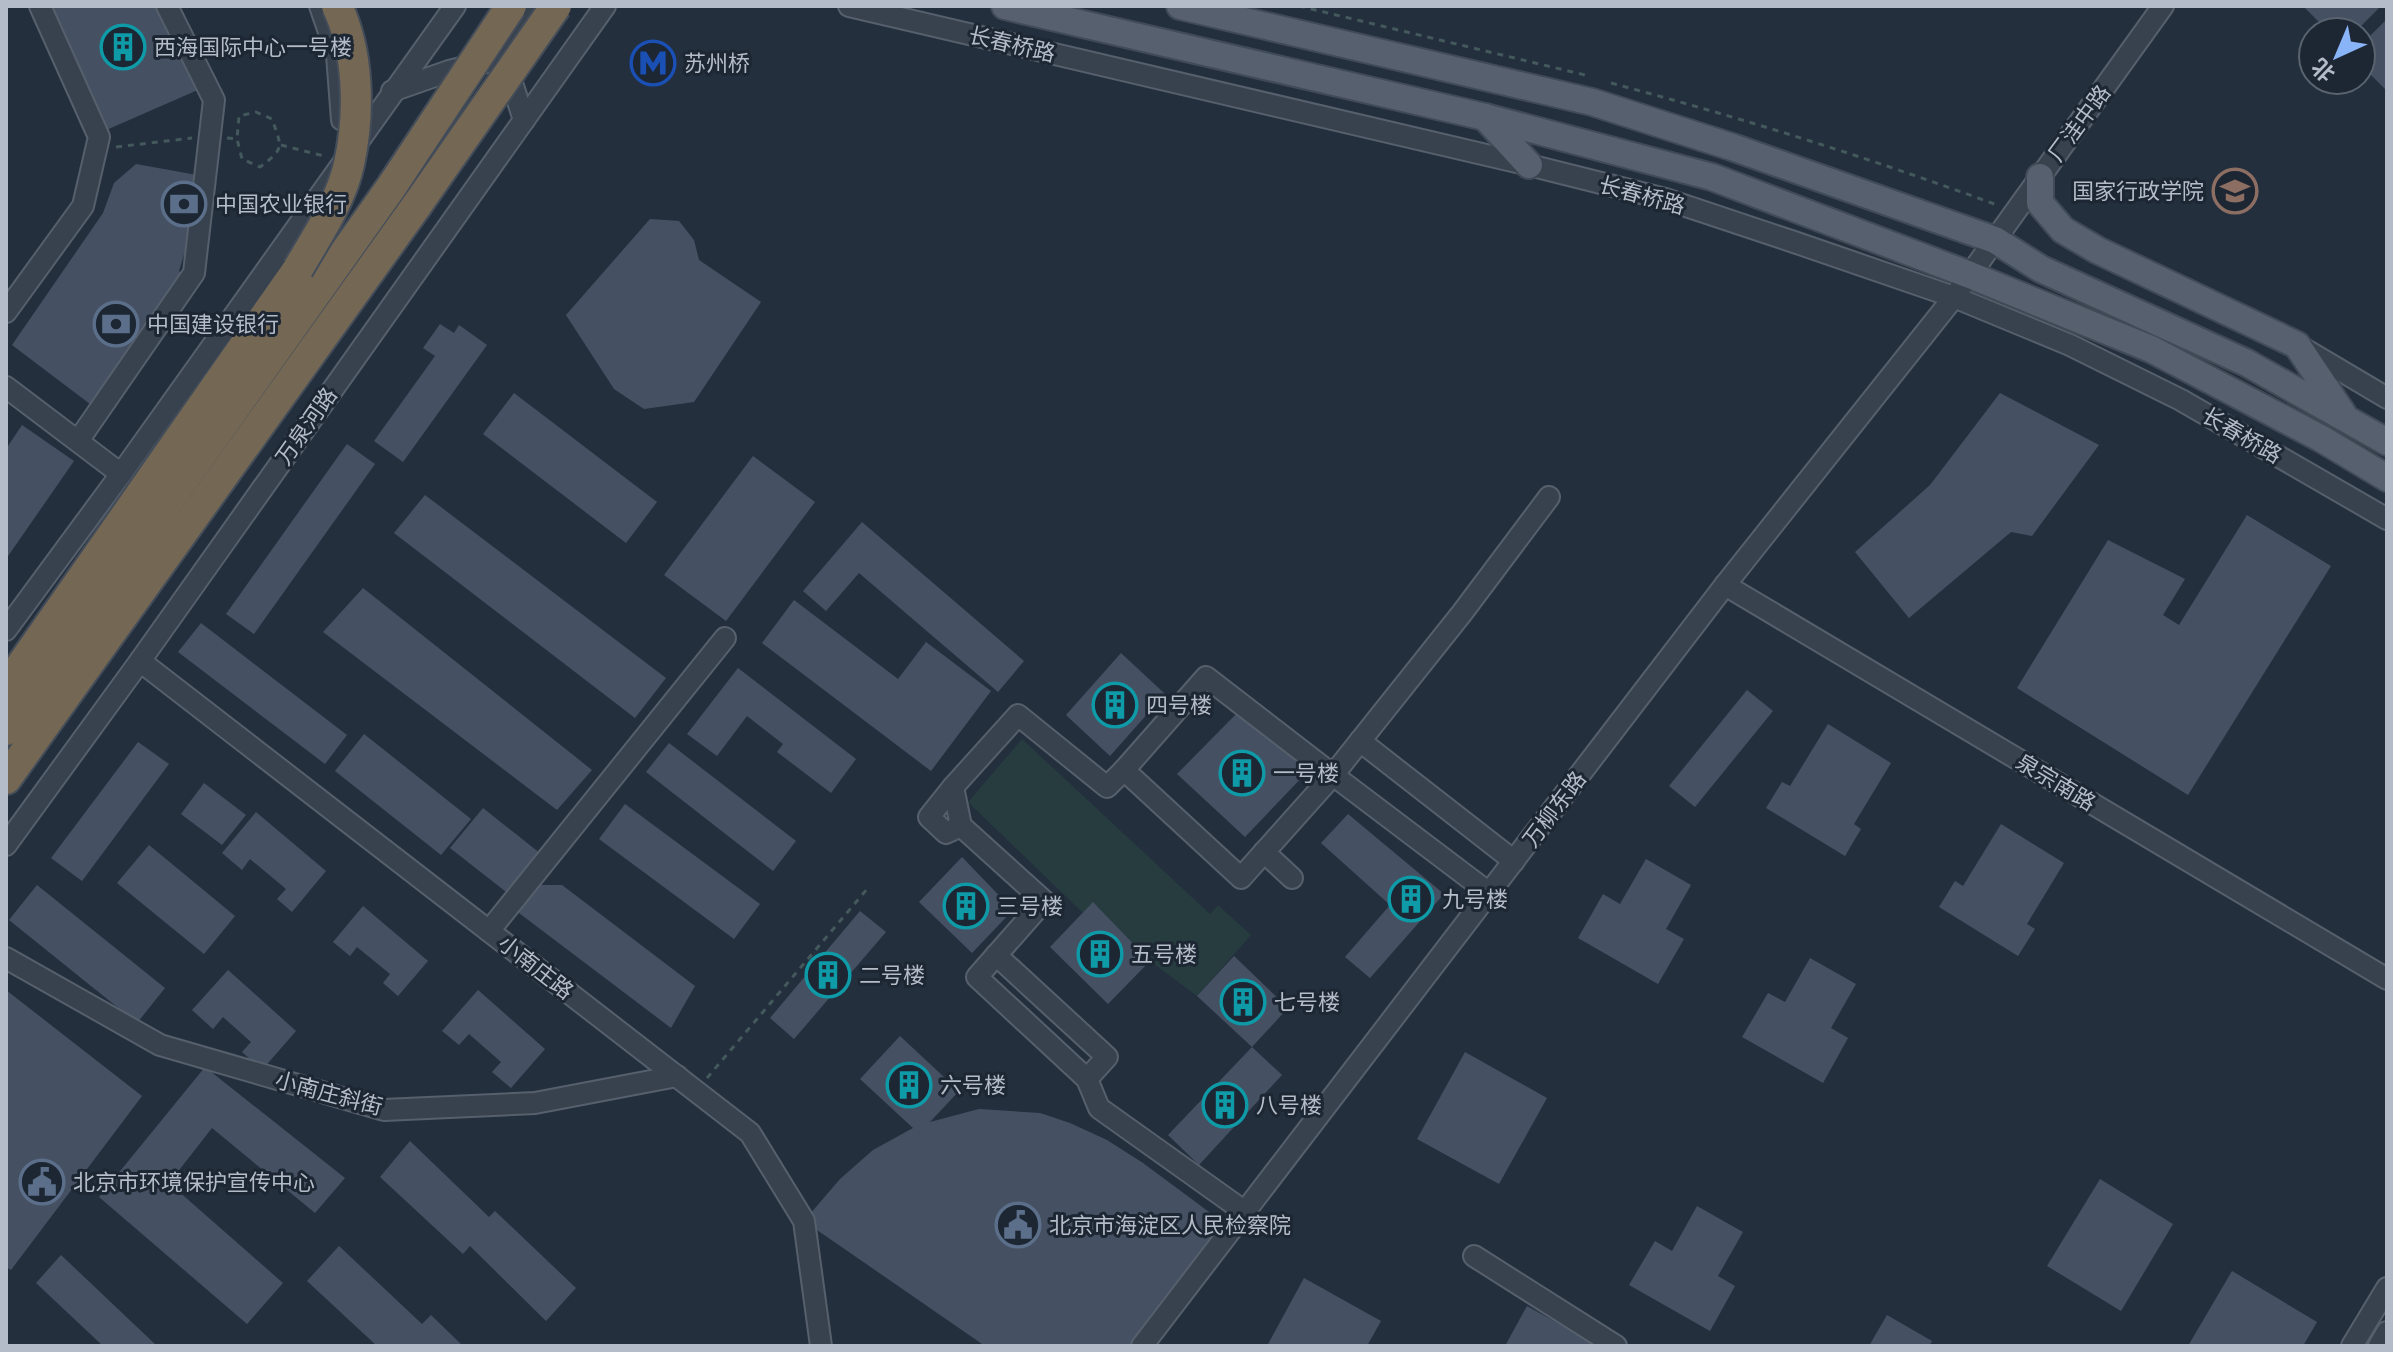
<svg xmlns="http://www.w3.org/2000/svg" width="2393" height="1352" font-family="'Nunito Sans','Noto Sans SC',sans-serif">
<style>
.green{fill:#263c3f}
.building{fill:#455162}
.lines{fill:none;stroke-linecap:round;stroke-linejoin:round}
.minor-casing{stroke:#565f6c;stroke-width:24}
.major-casing{stroke:#414a57;stroke-width:30}
.highway-casing{stroke:#434c59;stroke-width:34}
.path{stroke:#44595c;stroke-width:3;stroke-dasharray:6 6;stroke-linecap:butt}
.minor{stroke:#38414e;stroke-width:20}
.major{stroke:#56606e;stroke-width:26}
.highway{stroke:#746855;stroke-width:30}
.highway-bridge-casing{stroke:#434c59;stroke-width:34;stroke-linecap:butt}
.highway-bridge{stroke:#746855;stroke-width:30}
.labels{text-anchor:middle;stroke-width:6;stroke-linejoin:round;paint-order:stroke}
.street-label{font-size:22px;fill:#b4bcc9;stroke:#1d2633}
.poi-label{font-size:22px;fill:#b4bcc9;stroke:#1d2633;text-anchor:start}
</style>
<rect width="100%" height="100%" fill="#242f3e"/>
<path class="green" d="M 1022,739 L 1210,914 L 1218,905 L 1251,935 L 1197,996 L 1150,961 L 1094,903 L 1083,913 L 968,802 Z"/>
<g class="building">
<path d="M 47,6 L 160,6 L 200,89 L 104,131 Z"/>
<path d="M 2303,6 L 2381,6 L 2355,32 L 2329,32 Z"/>
<path d="M 2387,19 L 2387,91 L 2361,65 L 2361,45 Z"/>
<path d="M 136,164 L 197,175 L 192,228 L 179,271 L 186,277 L 90,404 L 12,345 L 103,213 L 114,183 Z"/>
<path d="M 650,219 L 679,221 L 694,240 L 699,260 L 761,302 L 694,402 L 644,409 L 614,389 L 566,315 Z"/>
<path d="M 440,324 L 454,333 L 459,325 L 487,345 L 403,462 L 374,441 L 435,356 L 423,348 Z"/>
<path d="M 514,393 L 657,502 L 626,543 L 483,434 Z"/>
<path d="M 2000,393 L 2099,445 L 2032,536 L 2011,532 L 1909,618 L 1855,552 L 1930,485 Z"/>
<path d="M 22,425 L 74,461 L 6,559 L 6,449 Z"/>
<path d="M 347,444 L 375,464 L 254,634 L 226,614 Z"/>
<path d="M 753,456 L 815,502 L 726,621 L 664,575 Z"/>
<path d="M 425,495 L 666,678 L 635,718 L 394,533 Z"/>
<path d="M 2247,515 L 2331,566 L 2188,795 L 2017,688 L 2108,540 L 2185,579 L 2163,615 L 2179,625 Z"/>
<path d="M 862,522 L 1024,661 L 998,692 L 859,573 L 826,611 L 803,591 Z"/>
<path d="M 363,588 L 592,770 L 557,810 L 323,632 Z"/>
<path d="M 794,600 L 898,679 L 926,642 L 991,691 L 931,771 L 762,643 Z"/>
<path d="M 201,623 L 347,735 L 325,764 L 178,652 Z"/>
<path d="M 1121,653 L 1165,694 L 1110,756 L 1066,715 Z"/>
<path d="M 738,668 L 856,759 L 831,793 L 777,752 L 783,744 L 747,716 L 717,756 L 687,734 Z"/>
<path d="M 1747,690 L 1773,711 L 1695,807 L 1669,786 Z"/>
<path d="M 1241,709 L 1307,772 L 1245,837 L 1177,774 Z"/>
<path d="M 1828,724 L 1891,763 L 1854,824 L 1861,829 L 1845,856 L 1766,808 L 1782,782 L 1790,786 Z"/>
<path d="M 364,734 L 471,819 L 441,855 L 335,771 Z"/>
<path d="M 138,742 L 169,764 L 82,881 L 51,858 Z"/>
<path d="M 669,743 L 796,841 L 773,871 L 646,772 Z"/>
<path d="M 204,783 L 246,815 L 222,845 L 181,814 Z"/>
<path d="M 625,804 L 760,904 L 734,939 L 599,839 Z"/>
<path d="M 483,808 L 541,854 L 510,895 L 450,848 Z"/>
<path d="M 256,812 L 326,871 L 292,912 L 277,899 L 286,889 L 250,859 L 242,870 L 222,853 Z"/>
<path d="M 1348,814 L 1444,894 L 1370,978 L 1345,957 L 1390,905 L 1321,843 Z"/>
<path d="M 2001,824 L 2064,863 L 2027,924 L 2035,929 L 2018,956 L 1939,907 L 1955,881 L 1963,886 Z"/>
<path d="M 149,845 L 235,916 L 204,954 L 117,883 Z"/>
<path d="M 962,857 L 1013,910 L 972,953 L 919,902 Z"/>
<path d="M 1646,859 L 1691,885 L 1666,929 L 1684,939 L 1658,984 L 1578,938 L 1603,894 L 1620,904 Z"/>
<path d="M 37,885 L 165,988 L 137,1023 L 9,920 Z"/>
<path d="M 531,885 L 562,885 L 695,986 L 671,1028 L 519,913 Z"/>
<path d="M 1093,902 L 1150,961 L 1108,1004 L 1050,947 Z"/>
<path d="M 363,906 L 428,961 L 398,996 L 383,983 L 390,974 L 357,947 L 350,956 L 333,942 Z"/>
<path d="M 860,911 L 886,932 L 794,1039 L 770,1018 Z"/>
<path d="M 1234,956 L 1288,1008 L 1252,1047 L 1197,996 Z"/>
<path d="M 1810,958 L 1856,984 L 1831,1028 L 1848,1038 L 1823,1083 L 1742,1037 L 1768,993 L 1785,1002 Z"/>
<path d="M 228,970 L 296,1031 L 262,1070 L 242,1052 L 251,1042 L 223,1017 L 213,1029 L 192,1010 Z"/>
<path d="M 6,990 L 142,1096 L 11,1270 L 6,1267 Z"/>
<path d="M 478,990 L 545,1049 L 511,1088 L 492,1072 L 501,1062 L 469,1034 L 459,1045 L 442,1031 Z"/>
<path d="M 900,1036 L 959,1091 L 930,1122 L 979,1109 L 1040,1113 L 1070,1123 L 1107,1140 L 1143,1163 L 1232,1229 L 1142,1346 L 985,1346 L 804,1221 L 840,1179 L 873,1150 L 913,1128 L 860,1079 Z"/>
<path d="M 1252,1047 L 1282,1075 L 1199,1165 L 1168,1135 Z"/>
<path d="M 1465,1052 L 1547,1098 L 1499,1184 L 1417,1139 Z"/>
<path d="M 205,1067 L 345,1178 L 315,1213 L 212,1128 L 169,1183 L 283,1283 L 247,1324 L 99,1197 Z"/>
<path d="M 410,1141 L 489,1217 L 495,1211 L 576,1288 L 546,1321 L 470,1246 L 463,1254 L 380,1177 Z"/>
<path d="M 2100,1179 L 2173,1224 L 2121,1311 L 2047,1266 Z"/>
<path d="M 1697,1206 L 1743,1232 L 1718,1276 L 1735,1286 L 1710,1331 L 1629,1285 L 1655,1241 L 1672,1251 Z"/>
<path d="M 339,1246 L 422,1324 L 431,1315 L 463,1346 L 377,1346 L 307,1281 Z"/>
<path d="M 61,1255 L 157,1346 L 103,1346 L 36,1283 Z"/>
<path d="M 2232,1271 L 2317,1322 L 2303,1346 L 2188,1346 Z"/>
<path d="M 1304,1278 L 1381,1321 L 1367,1346 L 1267,1346 Z"/>
<path d="M 1527,1306 L 1599,1346 L 1505,1346 Z"/>
<path d="M 1887,1315 L 1932,1341 L 1929,1346 L 1869,1346 Z"/>
</g>
<g class="lines">
<g class="minor-casing">
<g id="minor">
<path d="M 320,6 L 337,55 L 342,120"/>
<path d="M 849,6 L 1529,165 L 1665,199 L 1794,242 L 1954,297 L 2070,345 L 2181,400 L 2387,519"/>
<path d="M 502,70 L 513,86 L 524,120"/>
<path d="M 392,91 L 449,71 L 495,60 L 532,6"/>
<path d="M 6,312 L 83,206 L 99,137 L 40,6"/>
<path d="M 2301,347 L 2387,398"/>
<path d="M 6,387 L 121,474"/>
<path d="M 78,441 L 194,273 L 214,100 L 167,6"/>
<path d="M 1725,585 L 2387,979"/>
<path d="M 6,630 L 121,474 L 455,6"/>
<path d="M 140,661 L 750,1133 L 804,1221 L 821,1346"/>
<path d="M 1360,741 L 1514,861"/>
<path d="M 1124,770 L 1206,677 L 1333,775 L 1462,613 L 1549,497"/>
<path d="M 953,787 L 929,817 L 946,833 L 961,826"/>
<path d="M 6,845 L 140,661 L 605,6"/>
<path d="M 1264,852 L 1292,878"/>
<path d="M 489,931 L 725,638"/>
<path d="M 996,955 L 1107,1057 L 1087,1079"/>
<path d="M 6,958 L 160,1045 L 384,1110 L 535,1103 L 677,1076"/>
<path d="M 1245,1212 L 1099,1108 L 1087,1079 L 977,977 L 1044,901 L 961,826 L 953,787 L 1018,715 L 1107,787 L 1124,770 L 1241,878 L 1333,775 L 1489,893"/>
<path d="M 1474,1256 L 1616,1346"/>
<path d="M 1142,1346 L 1725,585 L 1954,297 L 2163,6"/>
<path d="M 2352,1346 L 2387,1288"/>
<path d="M 2379,1346 L 2387,1332"/>
</g>
</g>
<g class="major-casing">
<g id="major">
<path d="M 1005,6 L 1485,117 L 1712,177 L 1970,275 L 2151,349 L 2322,439 L 2387,478"/>
<path d="M 1180,6 L 1592,102 L 1732,147 L 1995,240 L 2041,269 L 2247,363 L 2387,442"/>
<path d="M 1485,117 L 1529,165"/>
<path d="M 2040,177 L 2040,203 L 2063,230 L 2097,250 L 2297,345 L 2343,414"/>
</g>
</g>
<g class="highway-casing">
<g id="highway">
<path d="M 6,687 L 298,269"/>
<path d="M 6,730 L 392,186"/>
<path d="M 6,779 L 417,205"/>
</g>
</g>
<g class="path">
<path d="M 1299,6 L 1585,75"/>
<path d="M 1611,83 C 1742,118 1870,158 1997,205"/>
<path d="M 227,138 L 237,139 L 242,159 L 260,167 C 285,148 282,148 272,119 L 256,112 L 239,116 L 237,139"/>
<path d="M 281,145 L 324,156"/>
<path d="M 116,147 L 192,138"/>
<path d="M 707,1078 L 868,888"/>
</g>
<use href="#minor" class="minor"/>
<use href="#major" class="major"/>
<use href="#highway" class="highway"/>
<g class="highway-bridge-casing">
<g id="highway-bridge">
<path d="M 392,186 L 511,6"/>
<path d="M 417,205 L 556,6"/>
<path d="M 298,269 C 317,236 341,201 349,164 C 360,114 359,52 337,6"/>
</g>
</g>
<use href="#highway-bridge" class="highway-bridge"/>
</g>
<defs>
<g id="building-ring" transform="scale(2.3)"><circle r="9.5" fill="#1d2633" stroke="#0f9aa8" stroke-width="1.5"/><path d="M-4-6H4V6H1V3H-1V6H-4ZM-2.5-4.3h1.7v1.8h-1.7ZM.8-4.3h1.7v1.8H.8ZM-2.5-1h1.7V.8h-1.7ZM.8-1h1.7V.8H.8Z" fill="#0f9aa8"/></g>
<g id="metro-ring" transform="scale(2.3)"><circle r="9.5" fill="#1d2633" stroke="#1a4fb4" stroke-width="1.5"/><path d="M-5.5 5V-5H-3L0 0L3-5H5.5V5H3V-.5L0 4L-3-.5V5Z" fill="#1a4fb4"/></g>
<g id="university-ring" transform="scale(2.3)"><circle r="9.5" fill="#1d2633" stroke="#8d6e63" stroke-width="1.5"/><path d="M0-5L7-2L0 1L-7-2ZM-4 1L0 2.5L4 1V4Q0 6-4 4Z" fill="#8d6e63"/></g>
<g id="bank-ring" transform="scale(2.3)"><circle r="9.5" fill="#1d2633" stroke="#5c6f8a" stroke-width="1.5"/><path d="M-6-4H6V4H-6ZM0-2.3a2.3 2.3 0 1 0 0 4.6a2.3 2.3 0 1 0 0-4.6Z" fill="#5c6f8a"/></g>
<g id="civic-ring" transform="scale(2.3)"><circle r="9.5" fill="#1d2633" stroke="#5c6f8a" stroke-width="1.5"/><path d="M-.6-6.5H3V-4.5H.6V-3L4-1V1h2V6H-6V1h2V-1L-.6-3ZM-1.2 2.5V6h2.4V2.5Z" fill="#5c6f8a"/></g>
</defs>
<g fill-rule="evenodd">
<use href="#building-ring" x="123" y="47"/>
<use href="#metro-ring" x="653" y="63"/>
<use href="#university-ring" x="2235" y="191"/>
<use href="#bank-ring" x="184" y="204"/>
<use href="#bank-ring" x="116" y="324"/>
<use href="#building-ring" x="1115" y="705"/>
<use href="#building-ring" x="1242" y="773"/>
<use href="#building-ring" x="1411" y="899"/>
<use href="#building-ring" x="966" y="906"/>
<use href="#building-ring" x="1100" y="954"/>
<use href="#building-ring" x="828" y="975"/>
<use href="#building-ring" x="1243" y="1002"/>
<use href="#building-ring" x="909" y="1085"/>
<use href="#building-ring" x="1225" y="1105"/>
<use href="#civic-ring" x="42" y="1182"/>
<use href="#civic-ring" x="1018" y="1225"/>
</g>
<g class="labels">
<g class="street-label">
<text transform="translate(1012 44) rotate(13)" y="8">长春桥路</text>
<text transform="translate(2079 123) rotate(-54)" y="8">厂洼中路</text>
<text transform="translate(1642 195) rotate(15)" y="8">长春桥路</text>
<text transform="translate(306 426) rotate(-55)" y="8">万泉河路</text>
<text transform="translate(2242 435) rotate(30)" y="8">长春桥路</text>
<text transform="translate(2056 782) rotate(31)" y="8">泉宗南路</text>
<text transform="translate(1554 809) rotate(-53)" y="8">万柳东路</text>
<text transform="translate(536 967) rotate(38)" y="8">小南庄路</text>
<text transform="translate(329 1093) rotate(15)" y="8">小南庄斜街</text>
</g>
<g class="poi-label">
<text x="154" y="55">西海国际中心一号楼</text>
<text x="684" y="71">苏州桥</text>
<text x="2204" y="199" text-anchor="end">国家行政学院</text>
<text x="215" y="212">中国农业银行</text>
<text x="147" y="332">中国建设银行</text>
<text x="1146" y="713">四号楼</text>
<text x="1273" y="781">一号楼</text>
<text x="1442" y="907">九号楼</text>
<text x="997" y="914">三号楼</text>
<text x="1131" y="962">五号楼</text>
<text x="859" y="983">二号楼</text>
<text x="1274" y="1010">七号楼</text>
<text x="940" y="1093">六号楼</text>
<text x="1256" y="1113">八号楼</text>
<text x="73" y="1190">北京市环境保护宣传中心</text>
<text x="1049" y="1233">北京市海淀区人民检察院</text>
</g>
</g>
<rect width="2393" height="1352" fill="none" stroke="#b4bcc9" stroke-width="16"/>
<g transform="translate(2337 56) rotate(224)"><circle r="38" fill="#1d2633" stroke="#59626f" stroke-width="2"/>
<path d="M0-6L14 30L0 20L-14 30Z" fill="#8ab4f8"/>
<text y="-12" font-size="22" font-weight="bold" text-anchor="middle" fill="#b4bcc9">北</text>
</g>
</svg>
